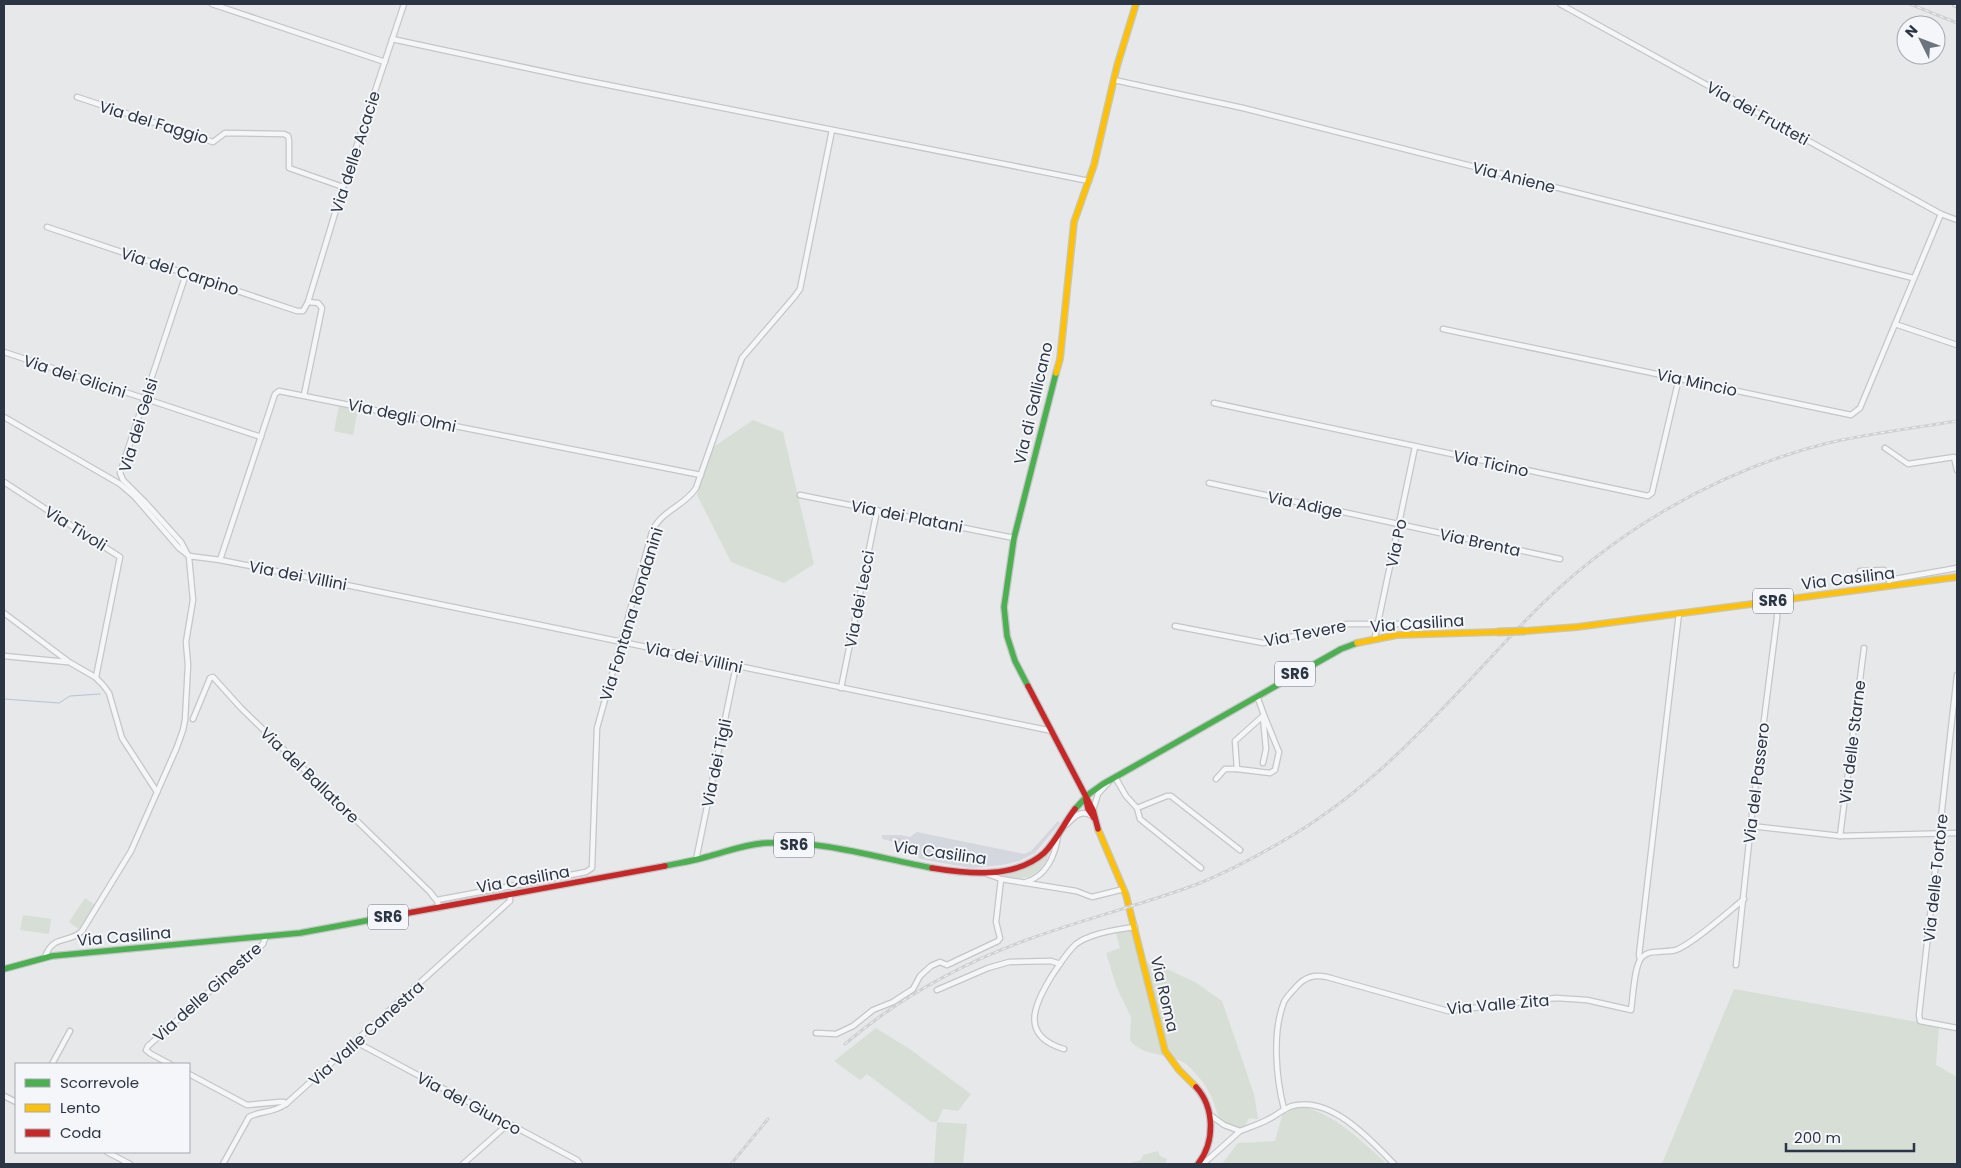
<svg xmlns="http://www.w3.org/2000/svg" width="1961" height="1168" font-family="Poppins,sans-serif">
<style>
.built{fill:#d4d7dd}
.green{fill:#d6ded6}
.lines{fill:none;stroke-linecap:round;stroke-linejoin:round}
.stream{stroke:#b5c4d4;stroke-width:1}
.street-casing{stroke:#c4c6c8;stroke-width:7}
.fast-casing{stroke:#c4c6c8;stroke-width:8}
.slow-casing{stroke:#c4c6c8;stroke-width:8}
.jam-casing{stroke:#c4c6c8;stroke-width:8}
.street{stroke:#f5f6f7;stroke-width:4.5}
.fast{stroke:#4caf50;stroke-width:5.5}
.slow{stroke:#ffc107;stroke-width:5.5}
.jam{stroke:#c62828;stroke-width:5.5}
.rail-casing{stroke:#ced0d2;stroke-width:3}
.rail{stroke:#f4f6f9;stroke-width:1;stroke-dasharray:4;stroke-linecap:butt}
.slow-bridge-casing{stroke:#c2c4c8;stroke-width:9;stroke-linecap:butt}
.slow-bridge{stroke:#ffc107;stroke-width:6}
.labels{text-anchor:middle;stroke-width:4;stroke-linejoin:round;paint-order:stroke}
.shield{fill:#f4f6f9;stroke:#676f7a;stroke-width:1}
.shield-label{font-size:15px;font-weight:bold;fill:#2b3544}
.street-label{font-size:16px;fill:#2b3544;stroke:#f4f6f9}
</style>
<rect width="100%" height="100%" fill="#e6e8ea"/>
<path class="built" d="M 1058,821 L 1060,823 L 1035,853 L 1019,861 L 1002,865 L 971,868 L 920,859 L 907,845 L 882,839 L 882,835 L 902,835 L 910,837 L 917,832 L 1024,854 L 1031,851 Z"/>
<g class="green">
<path d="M 339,406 L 358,409 L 353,435 L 334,431 Z"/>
<path d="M 753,420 L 783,432 L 814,564 L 784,583 L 731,562 L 697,495 L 712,448 Z"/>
<path d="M 1048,854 C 1048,858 1047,860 1044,864 C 1035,878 1017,882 1001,875 L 1031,866 Z"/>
<path d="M 85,898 L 95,905 L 79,929 L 69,922 Z"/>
<path d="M 23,915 L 51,919 L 49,934 L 20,930 Z"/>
<path d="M 1132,929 L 1140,961 L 1158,965 L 1195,982 L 1222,1001 L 1254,1094 L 1258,1119 L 1249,1118 L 1244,1127 C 1220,1129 1220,1120 1213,1101 C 1210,1093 1204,1082 1197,1075 C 1194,1072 1190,1067 1186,1064 C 1171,1053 1142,1057 1130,1040 L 1131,1017 L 1117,988 L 1106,953 L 1120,948 L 1116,933 L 1121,930 Z"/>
<path d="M 1734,989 L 1939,1026 L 1936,1065 L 1957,1077 L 1957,1164 L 1662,1164 Z"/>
<path d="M 876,1028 L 911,1050 L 971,1094 L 958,1111 L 943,1109 L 937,1122 L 967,1124 L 963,1164 L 934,1164 L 937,1122 L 931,1122 L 867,1074 L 860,1080 L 834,1061 Z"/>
<path d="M 1299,1106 C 1335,1113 1360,1140 1387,1164 L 1222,1164 L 1238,1143 L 1275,1141 L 1283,1113 Z"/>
<path d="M 1158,1151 L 1160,1156 L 1167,1159 L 1165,1164 L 1126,1164 L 1141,1160 L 1143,1155 Z"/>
</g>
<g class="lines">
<path class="stream" d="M 4,699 L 59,703 L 70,696 L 100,694"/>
<g class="street-casing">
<g id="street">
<path d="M 212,4 L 385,62"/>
<path d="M 1560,4 L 1941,214 L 1957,220"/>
<path d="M 1955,4 L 1957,5"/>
<path d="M 392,39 L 578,79 L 1089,181"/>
<path d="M 1114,80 L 1243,108 L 1913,278"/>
<path d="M 77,97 L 213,142 L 225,133 L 284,134 L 288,136 L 289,140 L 289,168 L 343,187"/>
<path d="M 47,227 L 297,311 L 303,311 L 308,302 L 343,187 L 404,4"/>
<path d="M 1895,324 L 1957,345"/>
<path d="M 1443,329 L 1851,415 L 1860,408 L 1941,214"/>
<path d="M 4,352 L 261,437"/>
<path d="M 304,395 L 322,308 L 318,303 L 308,302"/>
<path d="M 1214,403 L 1648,496 L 1652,493 L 1679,378"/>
<path d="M 4,417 L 120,484 L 134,496 L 179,548 L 188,555"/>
<path d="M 1885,448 L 1908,464 L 1954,457 L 1957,470"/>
<path d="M 4,482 L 120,557 L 96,677"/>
<path d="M 1209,483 L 1560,559"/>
<path d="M 800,495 L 1014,538"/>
<path d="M 189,556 L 220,560 L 332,582 L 1052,731"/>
<path d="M 220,560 L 275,394 L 279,391 L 701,475"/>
<path d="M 1860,571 L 1884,570 L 1888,573 L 1889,581"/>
<path d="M 1889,580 L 1957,568"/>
<path d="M 4,613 L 69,662 L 95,677 L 103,685 L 109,693 L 122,738 L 157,792"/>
<path d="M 1175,626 L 1263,643 L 1348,624 L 1452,624"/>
<path d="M 1375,637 L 1415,447"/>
<path d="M 4,656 L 67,662"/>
<path d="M 1957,675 L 1919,1015 L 1920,1021 L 1957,1028"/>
<path d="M 841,688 L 877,510"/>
<path d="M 1257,696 L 1264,715 L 1235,741 L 1237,769 L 1270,773 L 1275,770 L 1279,752 L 1264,715"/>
<path d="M 193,719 L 210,678 L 213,677 L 241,708 L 430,892 L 437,901 L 440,908"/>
<path d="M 1263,763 L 1266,749 L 1263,717"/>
<path d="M 1115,777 L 1126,796 L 1137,808 L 1140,819 L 1201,868"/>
<path d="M 1216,779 L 1225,769 L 1237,769"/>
<path d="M 1137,808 L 1167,796 L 1171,796 L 1240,850"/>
<path d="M 1093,810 L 1098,794 L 1108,783"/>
<path d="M 1067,824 C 1074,817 1081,809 1092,816"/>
<path d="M 1751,826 L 1840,836 L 1957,833"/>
<path d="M 1840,836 L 1864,648"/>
<path d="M 696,860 L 736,666"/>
<path d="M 987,874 L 1001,879 L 1076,891 L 1092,897 L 1124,889"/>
<path d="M 1026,882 C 1046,876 1055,856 1058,836"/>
<path d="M 437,900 L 586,872 L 592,868 L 597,728 L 652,532 C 661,510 684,507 696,488 L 742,358 L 795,296 L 800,289 L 832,130"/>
<path d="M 45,957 C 53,934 69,944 82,931 L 131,851 L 177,747 L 183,730 L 185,720 L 188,665 L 186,642 L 193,600 L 189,557 L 181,542 L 145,502 L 123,480 L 120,473 L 186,274"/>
<path d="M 1640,959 L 1639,955 L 1679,613"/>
<path d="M 1736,965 L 1752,814 L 1777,618 L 1777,600"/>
<path d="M 937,990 L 988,968 L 1009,962 L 1051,961 L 1060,964"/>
<path d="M 816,1033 L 836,1034 L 853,1026 L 873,1010 L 893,1002 L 913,989 L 920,976 L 931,966 L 940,962 L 947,965 L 998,941 L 1000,938 L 996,922 L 1001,879"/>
<path d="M 356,1042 L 577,1160 L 580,1164"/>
<path d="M 1064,1049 C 1019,1036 1034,1004 1053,974 C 1060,964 1067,952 1076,944 C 1089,934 1119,929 1135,927"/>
<path d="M 52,1064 L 70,1031"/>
<path d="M 170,1064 L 151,1054 L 146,1050 L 148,1046 L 263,944 L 266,936"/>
<path d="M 189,1074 L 247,1105 L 280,1102 L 284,1102 L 286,1104"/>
<path d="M 4,1096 L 16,1102"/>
<path d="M 1284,1109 C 1276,1078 1272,1032 1284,1002 C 1287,996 1292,992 1296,987 C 1305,977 1314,974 1327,977 L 1448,1011 L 1556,998 L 1587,1000 L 1631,1010 C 1633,998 1634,965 1642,957 C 1650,949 1665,953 1676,950 C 1694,943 1728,912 1744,899"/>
<path d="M 1209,1114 L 1224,1125 L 1240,1131 C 1250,1127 1260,1124 1269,1119 C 1277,1115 1283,1109 1292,1106 C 1331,1096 1370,1139 1394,1164"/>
<path d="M 107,1152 L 130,1164"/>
<path d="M 223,1164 L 249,1117 C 261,1110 272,1114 286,1104 L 510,901 L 510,895"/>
<path d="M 463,1164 L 508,1124"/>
<path d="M 1203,1164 L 1240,1131"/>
</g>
</g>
<g class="fast-casing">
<g id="fast">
<path d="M 1028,686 L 1015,661 L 1007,636 L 1004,607 L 1014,538 L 1056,373"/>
<path d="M 1075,809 L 1089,794 L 1103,784 L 1341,649 L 1357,643"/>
<path d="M 665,866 C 679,863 693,861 706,857 C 726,852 745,844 766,843 C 822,840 878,858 932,868"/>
<path d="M 4,969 L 52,956 L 300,933 L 408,913"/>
</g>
</g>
<g class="slow-casing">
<g id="slow">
<path d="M 1056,373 L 1060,359 L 1074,222 L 1094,165 L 1117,66 L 1136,4"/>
<path d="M 1525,631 L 1577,627 L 1957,577"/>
<path d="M 1357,643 L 1397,635 L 1497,632"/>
<path d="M 1098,829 L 1126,895 L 1165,1051 L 1179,1070 L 1196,1087"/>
</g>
</g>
<g class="jam-casing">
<g id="jam">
<path d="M 1028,686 L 1093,810 L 1098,829"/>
<path d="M 1086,800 L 1088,809 L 1094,818"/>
<path d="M 932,868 C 968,874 1015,879 1044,853 C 1057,840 1064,823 1075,809"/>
<path d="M 408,913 L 665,866"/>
<path d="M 1196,1087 C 1215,1108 1215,1142 1198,1164"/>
</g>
</g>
<use href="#street" class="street"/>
<use href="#fast" class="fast"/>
<use href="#slow" class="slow"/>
<use href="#jam" class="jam"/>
<g class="rail-casing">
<g id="rail">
<path d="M 1910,4 L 1957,23"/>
<path d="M 892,839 L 899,839"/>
<path d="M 845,1044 C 900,997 965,962 1032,938 C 1087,918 1145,904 1200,883 C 1232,870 1263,853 1293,835 C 1386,779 1453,696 1527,619 C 1608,535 1715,471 1828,443 C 1871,433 1914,428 1957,421"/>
<path d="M 731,1164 L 768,1119"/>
</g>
</g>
<use href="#rail" class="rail"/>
<g class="slow-bridge-casing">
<path id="slow-bridge" d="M 1497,632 L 1525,631"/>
</g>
<use href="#slow-bridge" class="slow-bridge"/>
</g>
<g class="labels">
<g class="shield">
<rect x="1753" y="588.5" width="40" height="25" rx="4"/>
<rect x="1275" y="661.5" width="40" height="25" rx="4"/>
<rect x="774" y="832.5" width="40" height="25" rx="4"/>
<rect x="368" y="904.5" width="40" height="25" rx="4"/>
</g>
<g class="shield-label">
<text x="1773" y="606">SR6</text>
<text x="1295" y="679">SR6</text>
<text x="794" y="850">SR6</text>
<text x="388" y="922">SR6</text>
</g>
<g class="street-label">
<text transform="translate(1758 113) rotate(29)" y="6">Via dei Frutteti</text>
<text transform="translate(154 122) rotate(17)" y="6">Via del Faggio</text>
<text transform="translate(355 152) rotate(-72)" y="6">Via delle Acacie</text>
<text transform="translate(1514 177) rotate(14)" y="6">Via Aniene</text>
<text transform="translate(180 271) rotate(18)" y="6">Via del Carpino</text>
<text transform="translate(75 376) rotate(18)" y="6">Via dei Glicini</text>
<text transform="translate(1697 382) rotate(12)" y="6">Via Mincio</text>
<text transform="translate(1033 403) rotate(-77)" y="6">Via di Gallicano</text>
<text transform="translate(402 415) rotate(12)" y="6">Via degli Olmi</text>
<text transform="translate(138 425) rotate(-73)" y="6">Via dei Gelsi</text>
<text transform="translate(1491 463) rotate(12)" y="6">Via Ticino</text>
<text transform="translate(1305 504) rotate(12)" y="6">Via Adige</text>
<text transform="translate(907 516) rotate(11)" y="6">Via dei Platani</text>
<text transform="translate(76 528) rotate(32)" y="6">Via Tivoli</text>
<text transform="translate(1480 542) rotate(12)" y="6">Via Brenta</text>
<text transform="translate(1396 543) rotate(-78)" y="6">Via Po</text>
<text transform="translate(298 575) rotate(11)" y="6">Via dei Villini</text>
<text transform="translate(1848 578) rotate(-7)" y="6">Via Casilina</text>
<text transform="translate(859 599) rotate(-79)" y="6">Via dei Lecci</text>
<text transform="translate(631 614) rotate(-73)" y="6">Via Fontana Rondanini</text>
<text transform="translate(1417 623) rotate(-4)" y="6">Via Casilina</text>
<text transform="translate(1305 633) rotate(-11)" y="6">Via Tevere</text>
<text transform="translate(694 657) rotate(12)" y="6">Via dei Villini</text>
<text transform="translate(1852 742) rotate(-83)" y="6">Via delle Starne</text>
<text transform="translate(716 763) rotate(-78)" y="6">Via dei Tigli</text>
<text transform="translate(310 775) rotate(44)" y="6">Via del Ballatore</text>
<text transform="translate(1756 783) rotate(-83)" y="6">Via del Passero</text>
<text transform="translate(940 852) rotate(8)" y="6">Via Casilina</text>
<text transform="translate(1935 878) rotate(-84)" y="6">Via delle Tortore</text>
<text transform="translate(523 879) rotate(-10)" y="6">Via Casilina</text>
<text transform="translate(124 936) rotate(-5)" y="6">Via Casilina</text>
<text transform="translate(207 992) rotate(-42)" y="6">Via delle Ginestre</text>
<text transform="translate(1165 994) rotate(77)" y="6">Via Roma</text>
<text transform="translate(1498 1004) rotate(-5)" y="6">Via Valle Zita</text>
<text transform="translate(366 1033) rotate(-42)" y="6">Via Valle Canestra</text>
<text transform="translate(469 1103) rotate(28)" y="6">Via del Giunco</text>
</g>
</g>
<rect width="1961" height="1168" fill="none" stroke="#2b3544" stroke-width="10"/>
<rect x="15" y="1063" width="175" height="90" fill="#f4f6f9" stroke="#a4a9b1"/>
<rect x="25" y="1079" width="25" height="8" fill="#4caf50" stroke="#a4a9b1"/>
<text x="60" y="1088" font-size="15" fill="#2b3544">Scorrevole</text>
<rect x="25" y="1104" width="25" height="8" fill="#ffc107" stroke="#a4a9b1"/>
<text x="60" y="1113" font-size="15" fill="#2b3544">Lento</text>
<rect x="25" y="1129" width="25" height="8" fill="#c62828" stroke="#a4a9b1"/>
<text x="60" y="1138" font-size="15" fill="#2b3544">Coda</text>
<g transform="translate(1921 40) rotate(312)"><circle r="24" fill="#f4f6f9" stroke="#a4a9b1"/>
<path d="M0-4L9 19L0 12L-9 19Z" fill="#6c747e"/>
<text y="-8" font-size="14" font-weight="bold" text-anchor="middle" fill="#2b3544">N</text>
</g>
<path d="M1786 1143v8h128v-8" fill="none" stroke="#2b3544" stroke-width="2.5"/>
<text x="1794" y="1143" font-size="15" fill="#2b3544" stroke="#f4f6f9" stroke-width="4" paint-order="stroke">200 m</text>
</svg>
